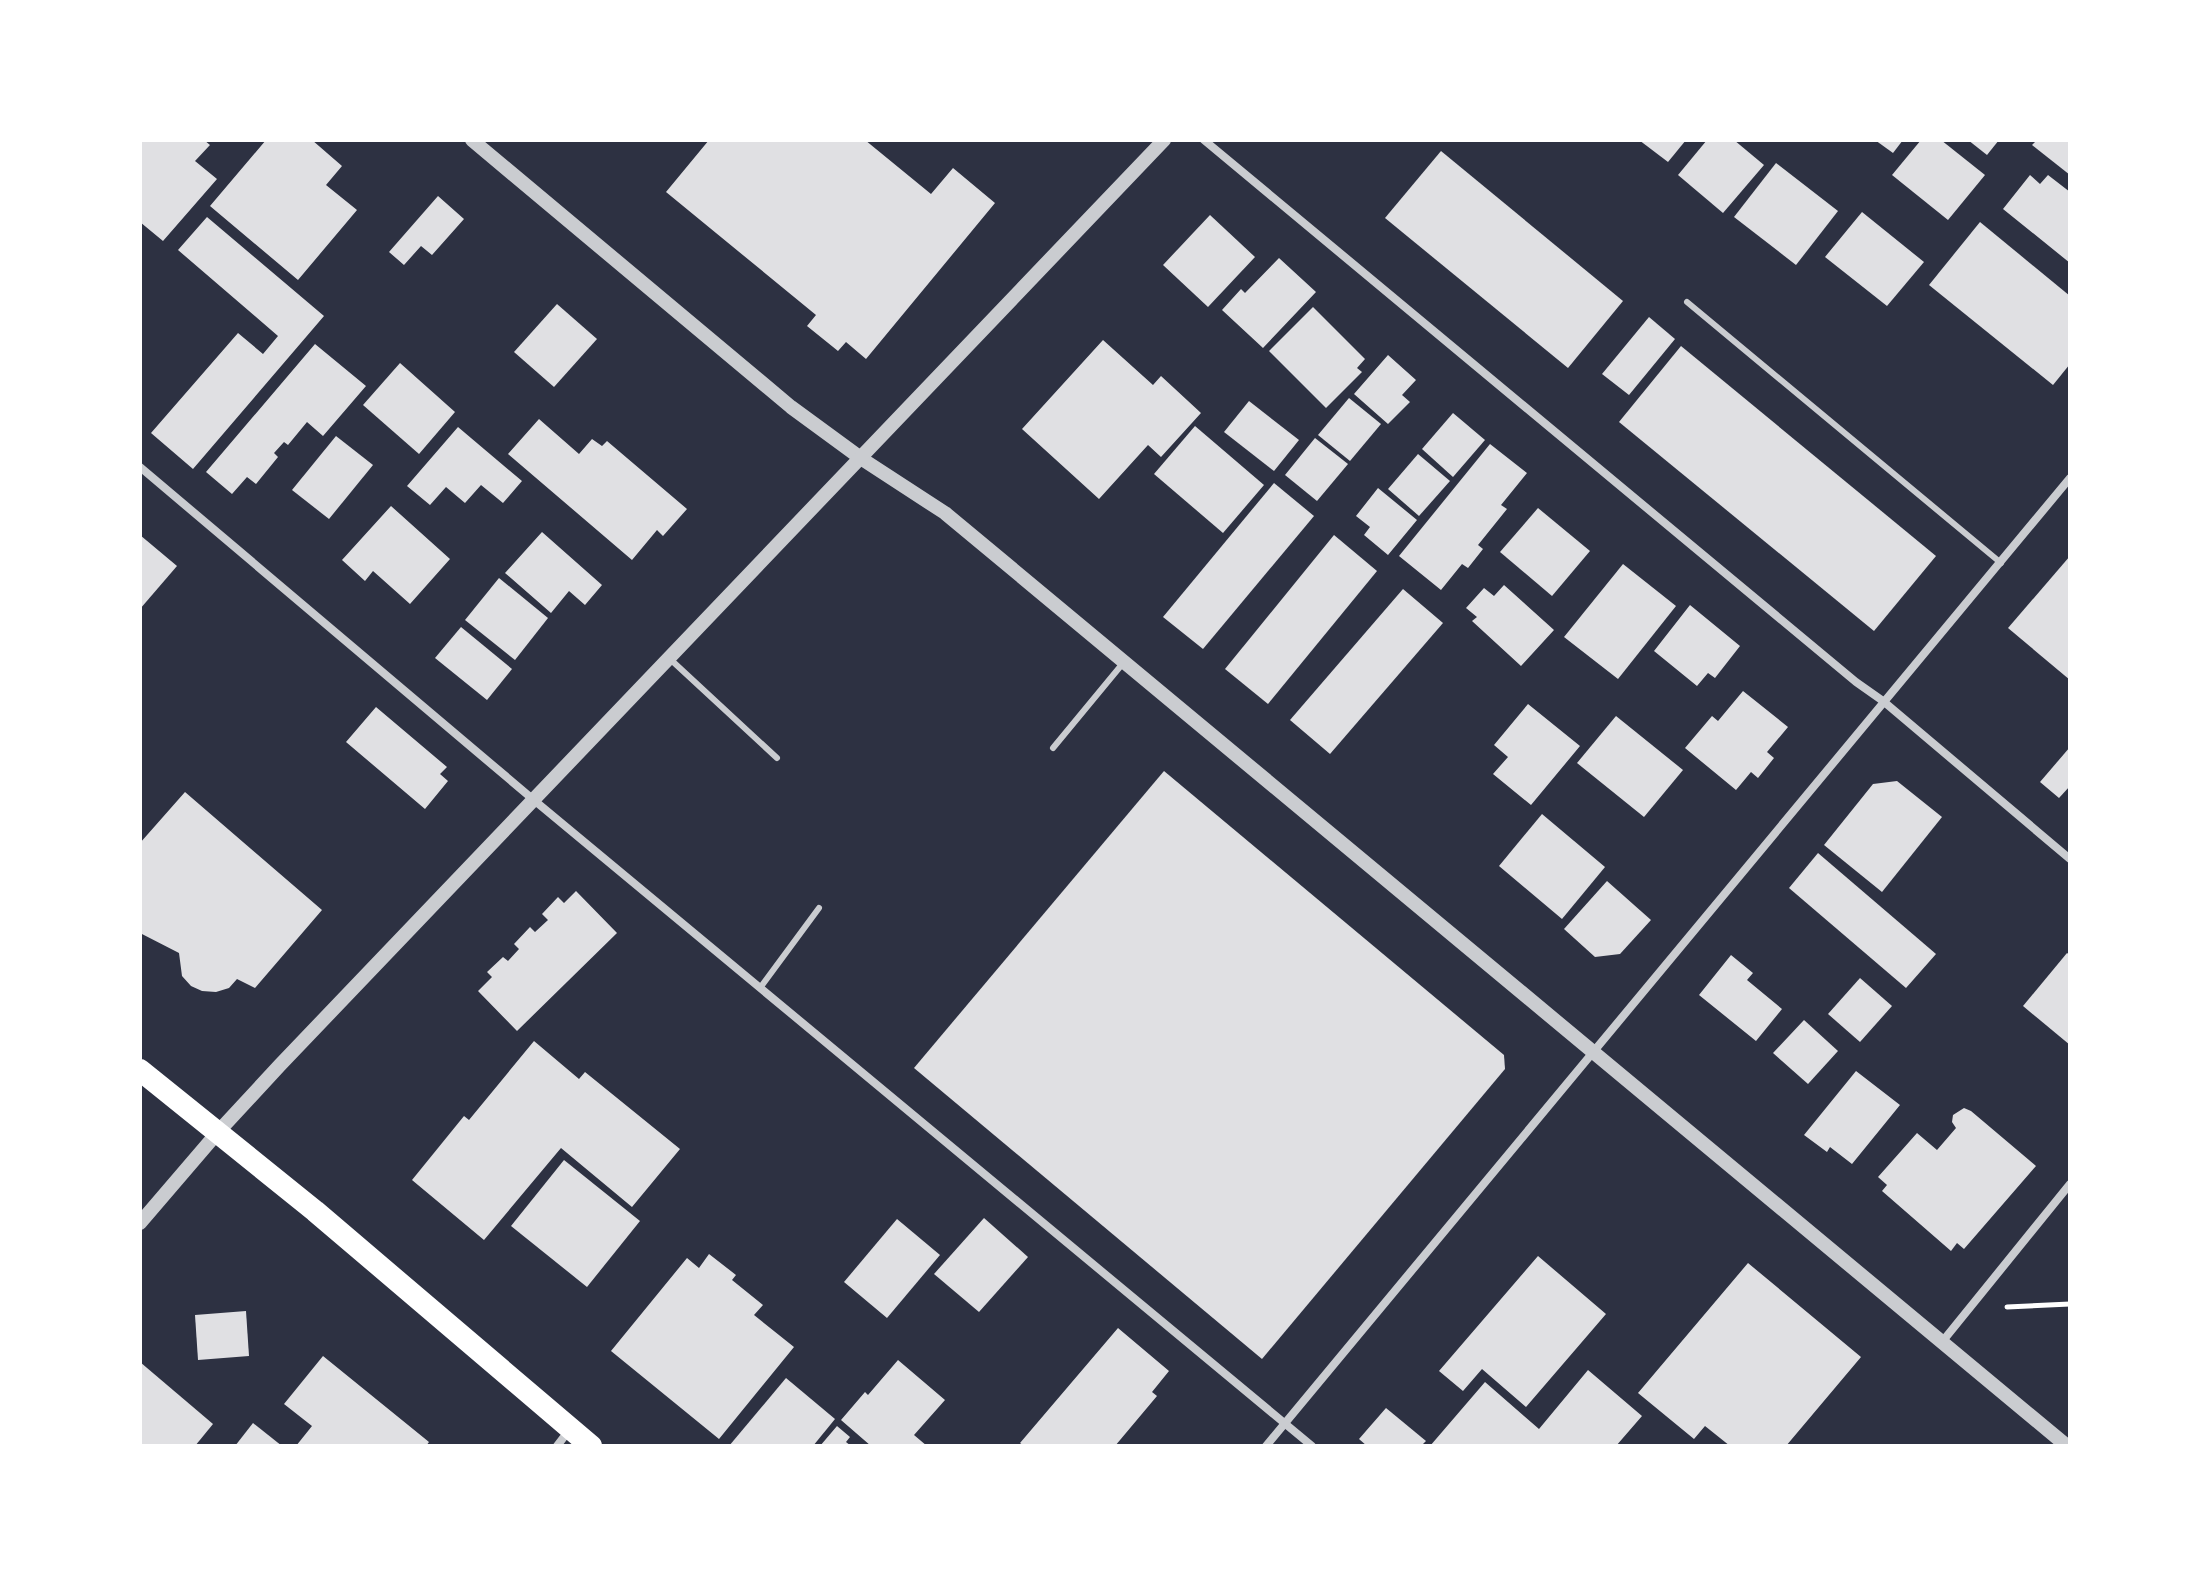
<svg xmlns="http://www.w3.org/2000/svg" width="2210" height="1586" font-family="Rubik,sans-serif">
<style>
.building{fill:#e0e0e3}
.lines{fill:none;stroke-linecap:round;stroke-linejoin:round}
.path{stroke:#fff;stroke-width:5}
.service{stroke:#caccd0;stroke-width:6}
.minor{stroke:#caccd0;stroke-width:8}
.tertiary{stroke:#caccd0;stroke-width:14}
.trunk{stroke:#fff;stroke-width:22}
</style>
<rect width="100%" height="100%" fill="#2d3142"/>
<g class="building">
<path d="M 140,140 L 204,140 L 210,145 L 195,161 L 217,179 L 163,241 L 140,222 Z"/>
<path d="M 266,140 L 312,140 L 342,166 L 326,185 L 357,210 L 298,280 L 210,206 Z"/>
<path d="M 709,140 L 865,140 L 931,194 L 953,168 L 995,203 L 866,359 L 846,342 L 838,351 L 807,326 L 816,315 L 666,192 Z"/>
<path d="M 1639,140 L 1686,140 L 1668,162 Z"/>
<path d="M 1707,140 L 1734,140 L 1764,165 L 1723,213 L 1678,175 Z"/>
<path d="M 1875,140 L 1903,140 L 1893,153 Z"/>
<path d="M 1921,140 L 1941,140 L 1985,175 L 1948,220 L 1892,175 Z"/>
<path d="M 1968,140 L 1999,140 L 1987,155 Z"/>
<path d="M 2037,140 L 2070,140 L 2070,175 L 2032,145 Z"/>
<path d="M 1441,151 L 1623,301 L 1568,368 L 1385,218 Z"/>
<path d="M 1776,163 L 1838,211 L 1796,265 L 1734,217 Z"/>
<path d="M 2030,175 L 2040,184 L 2048,175 L 2070,192 L 2070,263 L 2003,209 Z"/>
<path d="M 438,196 L 464,219 L 432,255 L 421,246 L 404,265 L 389,252 Z"/>
<path d="M 1862,212 L 1924,262 L 1887,306 L 1825,257 Z"/>
<path d="M 1210,215 L 1255,257 L 1208,307 L 1163,265 Z"/>
<path d="M 207,217 L 324,316 L 193,469 L 151,433 L 238,333 L 263,354 L 278,336 L 178,250 Z"/>
<path d="M 1980,222 L 2070,296 L 2070,364 L 2053,385 L 1929,285 Z"/>
<path d="M 1279,258 L 1316,292 L 1263,348 L 1222,310 L 1241,289 L 1245,293 Z"/>
<path d="M 557,304 L 597,339 L 554,387 L 514,352 Z"/>
<path d="M 1313,307 L 1365,359 L 1357,368 L 1362,372 L 1326,408 L 1269,351 Z"/>
<path d="M 1649,317 L 1675,339 L 1629,395 L 1602,374 Z"/>
<path d="M 1103,340 L 1153,385 L 1161,376 L 1201,413 L 1161,457 L 1148,445 L 1099,499 L 1022,429 Z"/>
<path d="M 315,344 L 366,386 L 323,436 L 307,422 L 288,445 L 284,442 L 274,453 L 278,457 L 256,484 L 247,477 L 232,494 L 206,472 Z"/>
<path d="M 1681,346 L 1936,556 L 1874,631 L 1619,422 Z"/>
<path d="M 1388,355 L 1416,380 L 1402,395 L 1410,402 L 1388,424 L 1354,394 Z"/>
<path d="M 400,363 L 455,412 L 419,454 L 363,405 Z"/>
<path d="M 1349,398 L 1381,424 L 1350,461 L 1318,435 Z"/>
<path d="M 1249,401 L 1299,440 L 1274,471 L 1224,432 Z"/>
<path d="M 1453,413 L 1485,440 L 1453,477 L 1422,449 Z"/>
<path d="M 539,419 L 579,454 L 592,439 L 602,446 L 607,441 L 687,509 L 663,536 L 657,530 L 632,560 L 508,454 Z"/>
<path d="M 1195,426 L 1264,485 L 1223,533 L 1154,474 Z"/>
<path d="M 458,427 L 522,481 L 503,503 L 481,485 L 465,503 L 446,487 L 430,505 L 407,486 Z"/>
<path d="M 336,436 L 373,465 L 329,519 L 292,490 Z"/>
<path d="M 1315,438 L 1348,464 L 1317,501 L 1285,475 Z"/>
<path d="M 1490,444 L 1527,473 L 1501,505 L 1507,509 L 1478,545 L 1483,549 L 1468,568 L 1462,564 L 1441,590 L 1399,556 Z"/>
<path d="M 1418,454 L 1450,481 L 1419,516 L 1388,489 Z"/>
<path d="M 1274,483 L 1314,516 L 1203,649 L 1163,617 Z"/>
<path d="M 1378,488 L 1417,520 L 1388,555 L 1364,535 L 1370,527 L 1356,516 Z"/>
<path d="M 391,506 L 450,559 L 410,604 L 373,571 L 365,581 L 342,560 Z"/>
<path d="M 1538,508 L 1590,551 L 1552,596 L 1500,552 Z"/>
<path d="M 542,532 L 602,585 L 585,605 L 569,591 L 551,613 L 505,573 Z"/>
<path d="M 140,535 L 177,566 L 140,609 Z"/>
<path d="M 1334,535 L 1377,571 L 1268,704 L 1225,669 Z"/>
<path d="M 2070,556 L 2070,680 L 2008,628 Z"/>
<path d="M 1623,564 L 1676,606 L 1618,679 L 1564,637 Z"/>
<path d="M 499,578 L 548,618 L 515,660 L 465,620 Z"/>
<path d="M 1504,585 L 1554,630 L 1521,666 L 1472,621 L 1477,617 L 1466,608 L 1484,588 L 1494,596 Z"/>
<path d="M 1403,589 L 1443,623 L 1330,754 L 1290,720 Z"/>
<path d="M 1690,605 L 1740,646 L 1715,678 L 1708,673 L 1697,686 L 1654,651 Z"/>
<path d="M 461,627 L 512,669 L 487,700 L 435,658 Z"/>
<path d="M 1743,691 L 1788,727 L 1767,752 L 1774,758 L 1758,778 L 1751,772 L 1736,790 L 1685,748 L 1712,716 L 1718,721 Z"/>
<path d="M 1528,704 L 1580,746 L 1531,805 L 1493,774 L 1508,757 L 1494,745 Z"/>
<path d="M 376,707 L 447,767 L 440,774 L 448,781 L 425,809 L 346,742 Z"/>
<path d="M 1616,716 L 1683,770 L 1644,817 L 1577,763 Z"/>
<path d="M 2070,747 L 2070,786 L 2059,798 L 2040,782 Z"/>
<path d="M 1164,771 L 1504,1055 L 1505,1069 L 1262,1359 L 914,1068 Z"/>
<path d="M 1897,781 L 1942,817 L 1882,892 L 1824,845 L 1873,784 Z"/>
<path d="M 185,792 L 322,910 L 255,988 L 237,979 L 229,988 L 216,992 L 202,991 L 191,986 L 182,976 L 179,953 L 140,933 L 140,843 Z"/>
<path d="M 1542,814 L 1605,867 L 1562,919 L 1499,866 Z"/>
<path d="M 1818,853 L 1936,954 L 1906,988 L 1789,888 Z"/>
<path d="M 1607,881 L 1651,920 L 1620,954 L 1595,957 L 1564,929 Z"/>
<path d="M 576,891 L 617,933 L 517,1031 L 478,991 L 492,977 L 487,972 L 503,957 L 508,961 L 519,949 L 514,944 L 530,927 L 535,932 L 548,920 L 542,914 L 558,897 L 564,903 Z"/>
<path d="M 2067,953 L 2070,955 L 2070,1045 L 2023,1006 Z"/>
<path d="M 1731,955 L 1753,973 L 1747,980 L 1782,1009 L 1756,1041 L 1699,995 Z"/>
<path d="M 1860,978 L 1892,1006 L 1860,1042 L 1828,1014 Z"/>
<path d="M 1804,1020 L 1838,1051 L 1808,1084 L 1773,1053 Z"/>
<path d="M 534,1041 L 579,1079 L 585,1072 L 680,1149 L 632,1207 L 561,1148 L 484,1240 L 412,1180 L 464,1116 L 469,1120 Z"/>
<path d="M 1856,1071 L 1900,1105 L 1852,1164 L 1830,1147 L 1827,1152 L 1804,1135 Z"/>
<path d="M 1964,1108 L 1971,1111 L 2036,1166 L 1964,1249 L 1957,1243 L 1951,1251 L 1882,1191 L 1887,1185 L 1878,1177 L 1917,1133 L 1937,1150 L 1956,1128 L 1952,1122 L 1953,1115 Z"/>
<path d="M 564,1160 L 640,1221 L 587,1287 L 511,1226 Z"/>
<path d="M 984,1218 L 1028,1257 L 979,1312 L 934,1274 Z"/>
<path d="M 897,1219 L 940,1255 L 887,1318 L 844,1282 Z"/>
<path d="M 709,1254 L 736,1275 L 732,1280 L 763,1305 L 754,1315 L 794,1347 L 719,1439 L 611,1351 L 687,1258 L 699,1268 Z"/>
<path d="M 1538,1256 L 1606,1314 L 1526,1407 L 1482,1369 L 1463,1391 L 1439,1371 Z"/>
<path d="M 1748,1263 L 1861,1357 L 1786,1446 L 1730,1446 L 1705,1426 L 1694,1439 L 1638,1393 Z"/>
<path d="M 246,1311 L 249,1356 L 198,1360 L 195,1315 Z"/>
<path d="M 1118,1328 L 1169,1371 L 1152,1392 L 1157,1396 L 1115,1446 L 1024,1446 L 1020,1443 Z"/>
<path d="M 323,1356 L 429,1442 L 426,1446 L 296,1446 L 312,1426 L 284,1404 Z"/>
<path d="M 898,1360 L 945,1400 L 914,1435 L 927,1446 L 871,1446 L 841,1420 L 865,1392 L 868,1395 Z"/>
<path d="M 140,1362 L 213,1424 L 195,1446 L 140,1446 Z"/>
<path d="M 1588,1370 L 1642,1416 L 1616,1446 L 1430,1446 L 1485,1382 L 1539,1429 Z"/>
<path d="M 786,1378 L 835,1419 L 813,1446 L 729,1446 Z"/>
<path d="M 1386,1408 L 1426,1441 L 1421,1446 L 1367,1446 L 1359,1439 Z"/>
<path d="M 253,1423 L 282,1446 L 235,1446 Z"/>
<path d="M 837,1426 L 850,1437 L 846,1442 L 851,1446 L 820,1446 Z"/>
</g>
<g class="lines">
<path class="path" d="M 2007,1307 L 2070,1304"/>
<g class="service">
<path d="M 1687,302 L 2001,563"/>
<path d="M 670,659 L 777,758"/>
<path d="M 1053,748 L 1124,662"/>
<path d="M 760,988 L 819,908"/>
</g>
<g class="minor">
<path d="M 1204,140 L 1856,682 L 1883,701 L 2070,859"/>
<path d="M 140,467 L 535,801 L 1312,1446"/>
<path d="M 1942,1342 L 2070,1184"/>
<path d="M 557,1446 L 570,1429"/>
<path d="M 1266,1446 L 2070,478"/>
</g>
<g class="tertiary">
<path d="M 472,140 L 791,407 L 862,459 L 945,513 L 2067,1446"/>
<path d="M 140,1223 L 218,1132 L 280,1065 L 1164,140"/>
</g>
<path class="trunk" d="M 140,1070 L 315,1211 L 591,1446"/>
</g>
<rect width="2210" height="1586" fill="none" stroke="#ffffff" stroke-width="284"/>
</svg>
